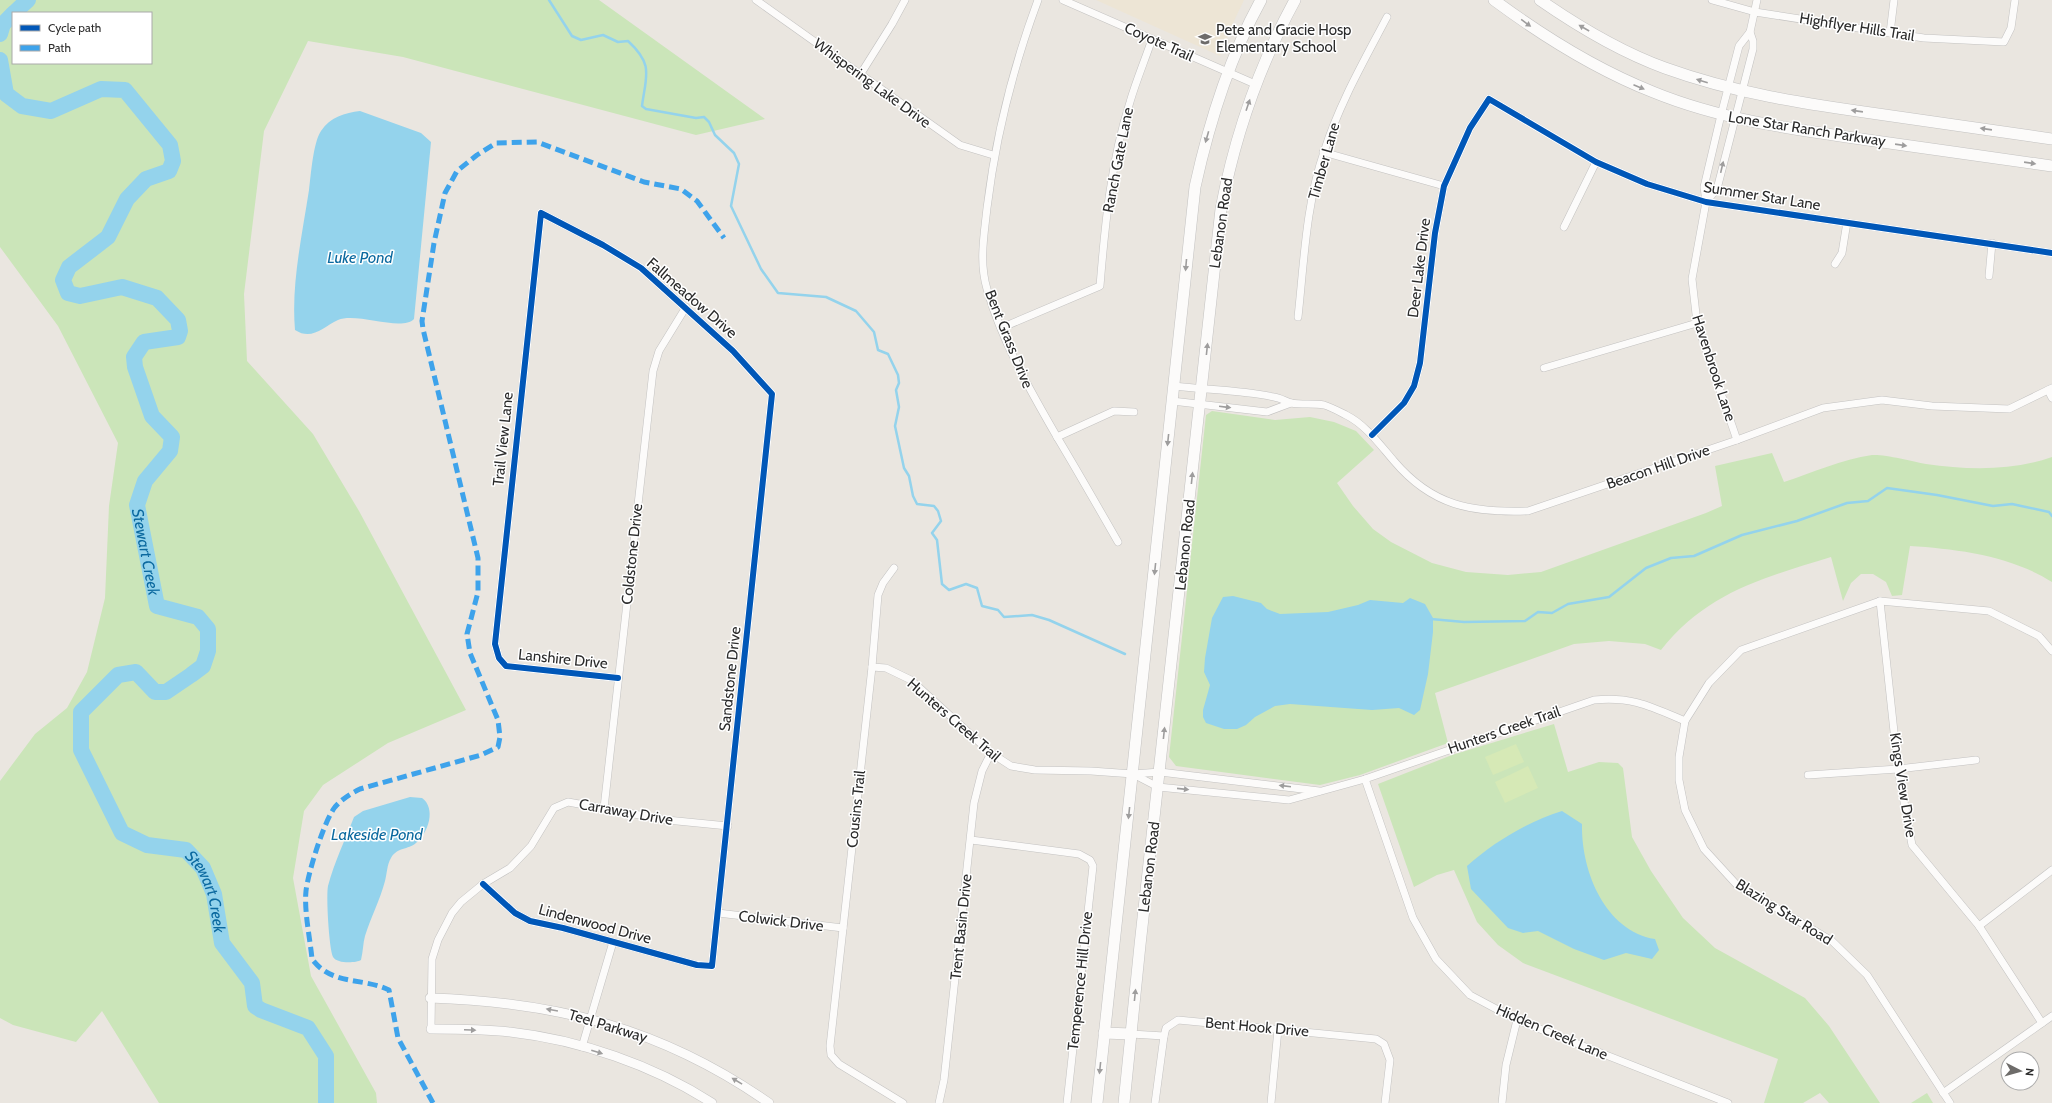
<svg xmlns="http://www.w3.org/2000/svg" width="2052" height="1103" font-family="Cabin,sans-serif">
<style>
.education{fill:#ede5d5}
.green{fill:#cbe5b9;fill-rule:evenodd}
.pitch{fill:#d6e9b6}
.water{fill:#94d3ec}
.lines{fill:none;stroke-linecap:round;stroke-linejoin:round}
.stream{stroke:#94d3ec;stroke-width:2.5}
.river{stroke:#94d3ec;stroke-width:16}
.minor-casing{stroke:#c3c2c1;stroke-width:8}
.tertiary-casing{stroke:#c3c2c1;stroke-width:10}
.secondary-casing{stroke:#c3c2c1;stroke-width:12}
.minor{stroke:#fcfbfa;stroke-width:7}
.tertiary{stroke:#fcfbfa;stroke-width:9}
.secondary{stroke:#fcfbfa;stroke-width:11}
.quiet{stroke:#3ea3eb;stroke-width:5;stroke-dasharray:10 5;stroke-linecap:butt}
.cycleway-casing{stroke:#fff;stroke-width:8}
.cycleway{stroke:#0057b8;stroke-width:6}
.oneway{fill:#9e9d9d}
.labels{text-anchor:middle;stroke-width:3;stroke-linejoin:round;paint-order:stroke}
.street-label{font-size:15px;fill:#2b2b2b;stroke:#fff}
.poi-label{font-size:15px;fill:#2b2b2b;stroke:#fff;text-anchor:start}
.water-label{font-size:16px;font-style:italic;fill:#0b699f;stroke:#fff}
</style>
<rect width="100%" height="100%" fill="#eae6e0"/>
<path class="education" d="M 1096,0 L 1244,0 L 1233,23 L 1220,56 Z"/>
<g class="green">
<path d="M 0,0 L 599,0 L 765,119 L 696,135 L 403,57 L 308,41 L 264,131 L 244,294 L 247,361 L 313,434 L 359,511 L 466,710 L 388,743 L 323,785 L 304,811 L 293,878 L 311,976 L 376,1093 L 377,1103 L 159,1103 L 102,1011 L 76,1042 L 13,1025 L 0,1018 L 0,781 L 35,734 L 67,708 L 87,672 L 105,598 L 109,506 L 118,443 L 58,326 L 0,247 ZM 13,13 L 151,13 L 151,63 L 13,63 Z"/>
<path d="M 1212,411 L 1275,420 L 1310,417 L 1334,422 L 1356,431 L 1374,450 L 1337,483 L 1353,506 L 1373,529 L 1391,542 L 1432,563 L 1466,572 L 1508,575 L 1541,572 L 1706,513 L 1722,506 L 1715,466 L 1772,453 L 1784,482 C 1812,473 1842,459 1872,455 C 1884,454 1912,461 1926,464 C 1968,470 2012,471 2052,457 L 2052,582 C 2011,556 1958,549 1910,546 L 1902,595 L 1892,596 L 1886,582 L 1873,574 L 1861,574 L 1851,583 L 1843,601 L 1831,557 C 1763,578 1707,592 1661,650 L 1645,644 L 1609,641 L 1574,644 L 1435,693 L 1448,743 L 1360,775 L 1320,785 L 1176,766 L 1169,757 L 1206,415 Z"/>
<path d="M 1554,724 L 1568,772 L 1599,762 L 1618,763 L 1623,768 L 1632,837 L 1651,871 L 1683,918 L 1715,948 L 1805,998 L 1829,1026 L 1880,1103 L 1829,1103 L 1820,1093 L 1803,1103 L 1764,1103 L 1778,1059 L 1523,963 L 1498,945 L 1477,922 L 1454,870 L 1437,875 L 1414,887 L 1378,784 L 1452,755 Z"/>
<path d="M 1927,1093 L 1933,1103 L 1911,1103 Z"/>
</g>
<g class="pitch">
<path d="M 1516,744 L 1524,762 L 1493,775 L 1485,757 Z"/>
<path d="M 1528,766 L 1538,788 L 1505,803 L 1495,782 Z"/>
</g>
<g class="water">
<path d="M 360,111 L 421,133 L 431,142 L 414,319 C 401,332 357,312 338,320 C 323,327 312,341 295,330 C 291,284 302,236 309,190 C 311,175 313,143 321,131 C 330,117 345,113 360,111 Z"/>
<path d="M 1233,596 L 1261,603 L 1267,609 L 1280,614 L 1328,612 L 1358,605 L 1370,600 L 1403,603 L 1410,598 L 1425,604 L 1433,618 L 1433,632 L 1428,674 L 1420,710 L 1414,715 L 1399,708 L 1372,710 L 1290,704 L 1275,706 L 1255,717 L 1246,725 L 1237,729 L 1224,729 L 1206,723 L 1203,717 L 1203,710 L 1210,685 L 1204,672 L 1205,658 L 1212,618 L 1223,597 Z"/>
<path d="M 410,797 L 422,798 C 436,808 429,832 416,843 C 408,850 397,847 391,858 C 387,864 387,874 385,881 C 380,900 371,917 365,936 C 363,943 363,952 361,960 C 356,963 337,964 333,957 C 329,948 326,895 328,886 C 334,863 345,840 354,817 L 363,811 Z"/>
<path d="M 1562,811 L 1582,824 C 1581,870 1604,930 1655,939 L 1659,950 L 1652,959 L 1626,953 L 1604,960 L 1574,949 L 1538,931 L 1523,933 L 1508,928 L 1471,889 L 1467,866 C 1494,842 1527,822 1562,811 Z"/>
</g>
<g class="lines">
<g class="stream">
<path d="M 549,0 L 572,36 L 581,40 L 603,35 L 618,42 L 628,41 C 654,65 646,75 642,106 L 646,109 L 696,118 L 704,117 L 709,122 L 715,135 L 734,153 L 739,164 L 731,206 L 761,269 L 778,293 L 826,297 L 856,311 L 874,332 L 878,350 L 888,354 L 898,375 L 899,383 L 896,390 L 899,407 L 895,426 L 904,468 L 909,476 L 913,496 L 917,504 L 934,506 L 938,511 L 941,521 L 932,533 L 937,540 L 942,584 L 949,590 L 966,584 L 977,588 L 982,606 L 998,610 L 1004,617 L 1032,615 L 1049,620 L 1125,654"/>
<path d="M 1431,619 L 1464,622 L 1525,621 L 1538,612 L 1552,613 L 1568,604 L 1609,597 L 1646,568 L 1671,558 L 1694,556 L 1742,535 L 1797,521 L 1847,503 L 1868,501 L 1887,488 L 1937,495 L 1993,506 L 2012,504 L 2049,512 L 2052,516"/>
</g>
<g class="river">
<path d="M 14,13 L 28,0"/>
<path d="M 0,34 L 3,24 L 13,14"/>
<path id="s1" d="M 0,60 L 6,94 L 22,106 L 51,111 L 101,89 L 125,90 L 170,145 L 173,161 L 169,171 L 146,179 L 127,199 L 108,237 L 69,267 L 63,280 L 68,293 L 80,296 L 122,287 L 157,298 L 178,320 L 180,331 L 178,337 L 144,342 L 134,357 L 135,367 L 152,416 L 172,437 L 170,451 L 145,481 L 137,505 L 157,606 L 198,617 L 208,629 L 208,651 L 203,666 L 191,675 L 166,692 L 155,692 L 136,672 L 118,675 L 81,712 L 81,750 L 122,833 L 147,845 L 186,850 L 203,868 L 214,894 L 222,943 L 252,983 L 255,1006 L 261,1010 L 308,1028 L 326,1056 L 326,1103"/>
</g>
<g class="minor-casing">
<g id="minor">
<path d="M 756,0 L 960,145 L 993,155"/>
<path d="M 1038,0 C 1012,70 996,134 987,208 C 984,236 979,262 987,289 C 1002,342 1030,390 1057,437 C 1078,472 1098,507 1118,542"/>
<path d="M 1063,0 L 1255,84"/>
<path d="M 1712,0 L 1755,12 L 1890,33 L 1924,38 L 2004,42 L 2011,28 L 2015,0"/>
<path d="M 1890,33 L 1894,0"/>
<path d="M 860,75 L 892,24 L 905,0"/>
<path d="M 1323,152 L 1444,186"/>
<path d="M 1706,202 L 1717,189 L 1753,49 L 1753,41 L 1750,32"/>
<path d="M 1564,227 L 1596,162"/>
<path d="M 1835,264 L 1842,253 L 1847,222"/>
<path d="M 1989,276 L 1992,243"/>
<path d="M 1298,317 C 1304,262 1306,204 1324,152 C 1339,104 1364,61 1387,17"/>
<path d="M 1001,328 L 1100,286 C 1105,224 1111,161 1130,102 C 1136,81 1145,60 1152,39"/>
<path d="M 1544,368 L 1697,323"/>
<path d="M 1174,386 C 1207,390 1241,390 1274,397 C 1280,398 1285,401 1291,403 C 1302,405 1313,403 1324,405 C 1331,407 1340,412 1346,415 C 1366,425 1380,445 1394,461 C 1432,506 1472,513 1528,511 L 1737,440 L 1823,408 L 1882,400 L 1932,406 L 2009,409 L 2052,388"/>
<path d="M 2048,390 L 2052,398"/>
<path d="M 1172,401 L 1267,412 L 1291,403"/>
<path d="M 1372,435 L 1404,403 L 1414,386 L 1420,363 L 1435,233 L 1444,186 L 1470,128 L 1489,99 L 1596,162 L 1647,184 L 1706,202 L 2052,253"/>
<path d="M 1057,437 L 1114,411 L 1134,412"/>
<path d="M 1737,440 L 1697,323 L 1692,279 L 1706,202 L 1704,187 L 1721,115 L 1739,46 L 1750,32 L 1757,0"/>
<path d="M 894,568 L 883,583 L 878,595 L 872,667 L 830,1046 L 831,1055 L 839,1064 L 903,1103"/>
<path d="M 1880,601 L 1898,769 L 1912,845 L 1979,926 L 2042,1023"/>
<path d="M 872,667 L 886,668 L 911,680 L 991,753 L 1011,766 L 1035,770 L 1091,771 L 1133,774 L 1160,772 L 1319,791"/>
<path d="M 1133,774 L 1158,787 L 1289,800 L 1365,779 L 1594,700 C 1632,696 1652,707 1685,721"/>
<path d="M 1808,775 L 1898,769 L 1976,760"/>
<path d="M 1365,779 L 1413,918 L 1436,959 L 1470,995 L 1517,1020 L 1728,1103"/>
<path d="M 604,808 L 653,371 L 659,351 L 686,307"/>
<path d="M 971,840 L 1079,854 L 1090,860 L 1093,866 L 1067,1103"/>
<path d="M 483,884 L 515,913 L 530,921 L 563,928 L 697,965 L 712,966 L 772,394 L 733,351 L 641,268 L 603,245 L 541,213 L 495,644 L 499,658 L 506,666 L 618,678"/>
<path d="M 718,913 L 843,928"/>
<path d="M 1979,926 L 2052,870"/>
<path d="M 431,1029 L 432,959 L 438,940 L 452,913 L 461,902 L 483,884 L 510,868 L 531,846 L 554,808 L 568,802 L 667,820 L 728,826"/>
<path d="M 1131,1034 L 1164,1036"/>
<path d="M 582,1047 L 613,942"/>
<path d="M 1943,1093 L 2052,1016"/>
<path d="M 939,1103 L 944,1080 L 974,803 L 982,771 L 991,753"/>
<path d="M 1155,1103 L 1164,1036 L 1166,1028 L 1178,1020 L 1376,1039 L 1384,1044 L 1390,1060 L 1385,1103"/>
<path d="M 1271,1103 L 1278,1029"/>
<path d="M 1502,1103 L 1506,1065 L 1517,1020"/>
<path d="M 1950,1103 L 1867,975 L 1832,941 L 1736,884 L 1704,849 L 1685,810 L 1679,780 L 1679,757 L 1685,721 L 1709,683 L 1741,650 L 1880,601 L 1989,611 L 2039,636 L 2052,651"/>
</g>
</g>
<g class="tertiary-casing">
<g id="tertiary">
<path d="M 430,998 C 558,1002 663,1029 769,1103"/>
<path d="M 431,1029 C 457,1029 484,1029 510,1032 C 580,1040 653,1065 712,1103"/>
</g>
</g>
<g class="secondary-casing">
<g id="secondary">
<path d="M 1494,0 C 1544,37 1595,69 1653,92 C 1719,119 1790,129 1861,139 C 1925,148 1988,157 2052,166"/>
<path d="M 1540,0 C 1579,27 1621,52 1665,68 C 1734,93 1805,104 1878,114 C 1936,122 1994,131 2052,139"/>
<path d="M 1104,1033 L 1131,1034"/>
<path d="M 1097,1103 L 1195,187 C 1209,123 1229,58 1261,0"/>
<path d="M 1124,1103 L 1140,945 L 1221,209 C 1235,135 1259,66 1295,0"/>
</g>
</g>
<use href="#minor" class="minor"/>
<use href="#tertiary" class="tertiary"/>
<use href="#secondary" class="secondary"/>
<path class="quiet" d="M 433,1103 L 398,1038 L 389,990 C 362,977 332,986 312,959 C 310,938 304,911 306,891 C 308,873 324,821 335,807 C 342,799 350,794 360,789 L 481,755 L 498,747 L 500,737 L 498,720 L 470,653 L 467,634 L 478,592 L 478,558 L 423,329 L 422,321 L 434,243 L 445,193 L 457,171 L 477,155 L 496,143 L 537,142 L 644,182 L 681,189 L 697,201 L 724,238"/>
<g class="cycleway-casing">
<g id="cycleway">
<path d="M 1372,435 L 1404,403 L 1414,386 L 1420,363 L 1435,233 L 1444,186 L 1470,128 L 1489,99 L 1596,162 L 1647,184 L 1706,202 L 2052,253"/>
<path d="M 483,884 L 515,913 L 530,921 L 563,928 L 697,965 L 712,966 L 772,394 L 733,351 L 641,268 L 603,245 L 541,213 L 495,644 L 499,658 L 506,666 L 618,678"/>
</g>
</g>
<use href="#cycleway" class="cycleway"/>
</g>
<defs><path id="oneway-solid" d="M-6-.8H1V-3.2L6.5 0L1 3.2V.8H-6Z"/></defs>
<g class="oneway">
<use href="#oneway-solid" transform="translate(1526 23) rotate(36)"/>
<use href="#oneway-solid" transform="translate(1584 28) rotate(-150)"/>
<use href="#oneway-solid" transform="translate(1702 81) rotate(-163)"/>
<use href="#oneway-solid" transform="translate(1639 87) rotate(23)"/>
<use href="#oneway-solid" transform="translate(1248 105) rotate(-71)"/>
<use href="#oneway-solid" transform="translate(1857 111) rotate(-172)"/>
<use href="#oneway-solid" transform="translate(1986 129) rotate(-172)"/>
<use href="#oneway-solid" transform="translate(1207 137) rotate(106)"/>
<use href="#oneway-solid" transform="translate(1901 145) rotate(8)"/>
<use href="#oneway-solid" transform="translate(2030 163) rotate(8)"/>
<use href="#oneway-solid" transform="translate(1722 167) rotate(-77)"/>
<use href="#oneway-solid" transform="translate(1186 265) rotate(95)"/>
<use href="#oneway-solid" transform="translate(1207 349) rotate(-84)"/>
<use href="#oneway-solid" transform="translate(1225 407) rotate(7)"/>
<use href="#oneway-solid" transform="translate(1168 440) rotate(96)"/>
<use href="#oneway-solid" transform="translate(1192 478) rotate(-84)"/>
<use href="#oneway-solid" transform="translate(1155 569) rotate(96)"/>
<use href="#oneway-solid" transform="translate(1164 733) rotate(-84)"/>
<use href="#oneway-solid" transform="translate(1285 786) rotate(-173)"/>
<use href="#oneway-solid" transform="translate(1183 789) rotate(6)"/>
<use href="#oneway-solid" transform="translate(1129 813) rotate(96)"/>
<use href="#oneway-solid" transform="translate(1135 995) rotate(-84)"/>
<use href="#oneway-solid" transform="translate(552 1010) rotate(-170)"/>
<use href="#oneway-solid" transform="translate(470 1030) rotate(2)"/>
<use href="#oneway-solid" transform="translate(597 1052) rotate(17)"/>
<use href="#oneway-solid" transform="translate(1100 1068) rotate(96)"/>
<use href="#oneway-solid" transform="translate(737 1081) rotate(-149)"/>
</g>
<defs>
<g id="school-bare" transform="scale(1.08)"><path d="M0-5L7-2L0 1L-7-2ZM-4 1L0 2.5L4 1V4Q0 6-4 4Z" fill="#6e6c6a" stroke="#fff" stroke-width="2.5" paint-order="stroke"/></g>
</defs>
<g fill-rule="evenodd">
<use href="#school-bare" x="1205" y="39"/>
</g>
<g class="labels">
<g class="street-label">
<text transform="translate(1857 27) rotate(9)" y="5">Highflyer Hills Trail</text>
<text transform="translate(1159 42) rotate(24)" y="5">Coyote Trail</text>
<text transform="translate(872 83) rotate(36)" y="5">Whispering Lake Drive</text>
<text transform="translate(1807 129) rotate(9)" y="5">Lone Star Ranch Parkway</text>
<text transform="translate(1118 160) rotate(-79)" y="5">Ranch Gate Lane</text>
<text transform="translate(1324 161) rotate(-74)" y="5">Timber Lane</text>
<text transform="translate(1762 196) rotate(9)" y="5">Summer Star Lane</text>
<text transform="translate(1221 223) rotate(-82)" y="5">Lebanon Road</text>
<text transform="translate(1419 268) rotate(-83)" y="5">Deer Lake Drive</text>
<text transform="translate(692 298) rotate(41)" y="5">Fallmeadow Drive</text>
<text transform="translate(1009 339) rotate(68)" y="5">Bent Grass Drive</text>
<text transform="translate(1714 368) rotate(72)" y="5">Havenbrook Lane</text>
<text transform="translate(503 439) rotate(-84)" y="5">Trail View Lane</text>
<text transform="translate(1658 467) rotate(-19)" y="5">Beacon Hill Drive</text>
<text transform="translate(1185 545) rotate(-84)" y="5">Lebanon Road</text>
<text transform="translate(632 554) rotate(-84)" y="5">Coldstone Drive</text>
<text transform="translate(563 659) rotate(6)" y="5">Lanshire Drive</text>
<text transform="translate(730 679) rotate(-84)" y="5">Sandstone Drive</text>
<text transform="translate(954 720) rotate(41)" y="5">Hunters Creek Trail</text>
<text transform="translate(1504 730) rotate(-19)" y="5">Hunters Creek Trail</text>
<text transform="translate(1903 785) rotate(81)" y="5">Kings View Drive</text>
<text transform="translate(856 809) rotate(-84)" y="5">Cousins Trail</text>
<text transform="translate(626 812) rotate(10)" y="5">Carraway Drive</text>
<text transform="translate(1149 867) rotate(-83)" y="5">Lebanon Road</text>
<text transform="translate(1784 912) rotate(32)" y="5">Blazing Star Road</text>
<text transform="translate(781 921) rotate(7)" y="5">Colwick Drive</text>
<text transform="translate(595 924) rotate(15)" y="5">Lindenwood Drive</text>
<text transform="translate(961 927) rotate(-84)" y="5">Trent Basin Drive</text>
<text transform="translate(1080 981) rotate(-84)" y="5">Temperence Hill Drive</text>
<text transform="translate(608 1026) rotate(17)" y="5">Teel Parkway</text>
<text transform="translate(1257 1027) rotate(5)" y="5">Bent Hook Drive</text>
<text transform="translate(1552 1032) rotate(23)" y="5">Hidden Creek Lane</text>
</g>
<g class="poi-label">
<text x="1216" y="35">Pete and Gracie Hosp<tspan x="1216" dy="17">Elementary School</tspan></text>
</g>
<g class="water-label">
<text x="360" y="263">Luke Pond</text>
<text dy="6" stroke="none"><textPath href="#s1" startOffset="842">Stewart Creek</textPath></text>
<text x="377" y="840">Lakeside Pond</text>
<text dy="6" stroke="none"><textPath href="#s1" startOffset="1393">Stewart Creek</textPath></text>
</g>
</g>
<rect x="12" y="12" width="140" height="52" fill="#ffffff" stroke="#aaaaaa"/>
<rect x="20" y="25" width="20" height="6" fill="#0057b8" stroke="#aaaaaa"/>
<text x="48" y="32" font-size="12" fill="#2b2b2b">Cycle path</text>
<rect x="20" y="45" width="20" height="6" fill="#3ea3eb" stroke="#aaaaaa"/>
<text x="48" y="52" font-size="12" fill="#2b2b2b">Path</text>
<g transform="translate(2020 1071) rotate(96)"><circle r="19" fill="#ffffff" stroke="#aaaaaa"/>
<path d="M0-3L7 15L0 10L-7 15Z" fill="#6e6c6a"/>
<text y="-6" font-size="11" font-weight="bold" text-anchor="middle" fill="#2b2b2b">N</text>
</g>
</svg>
